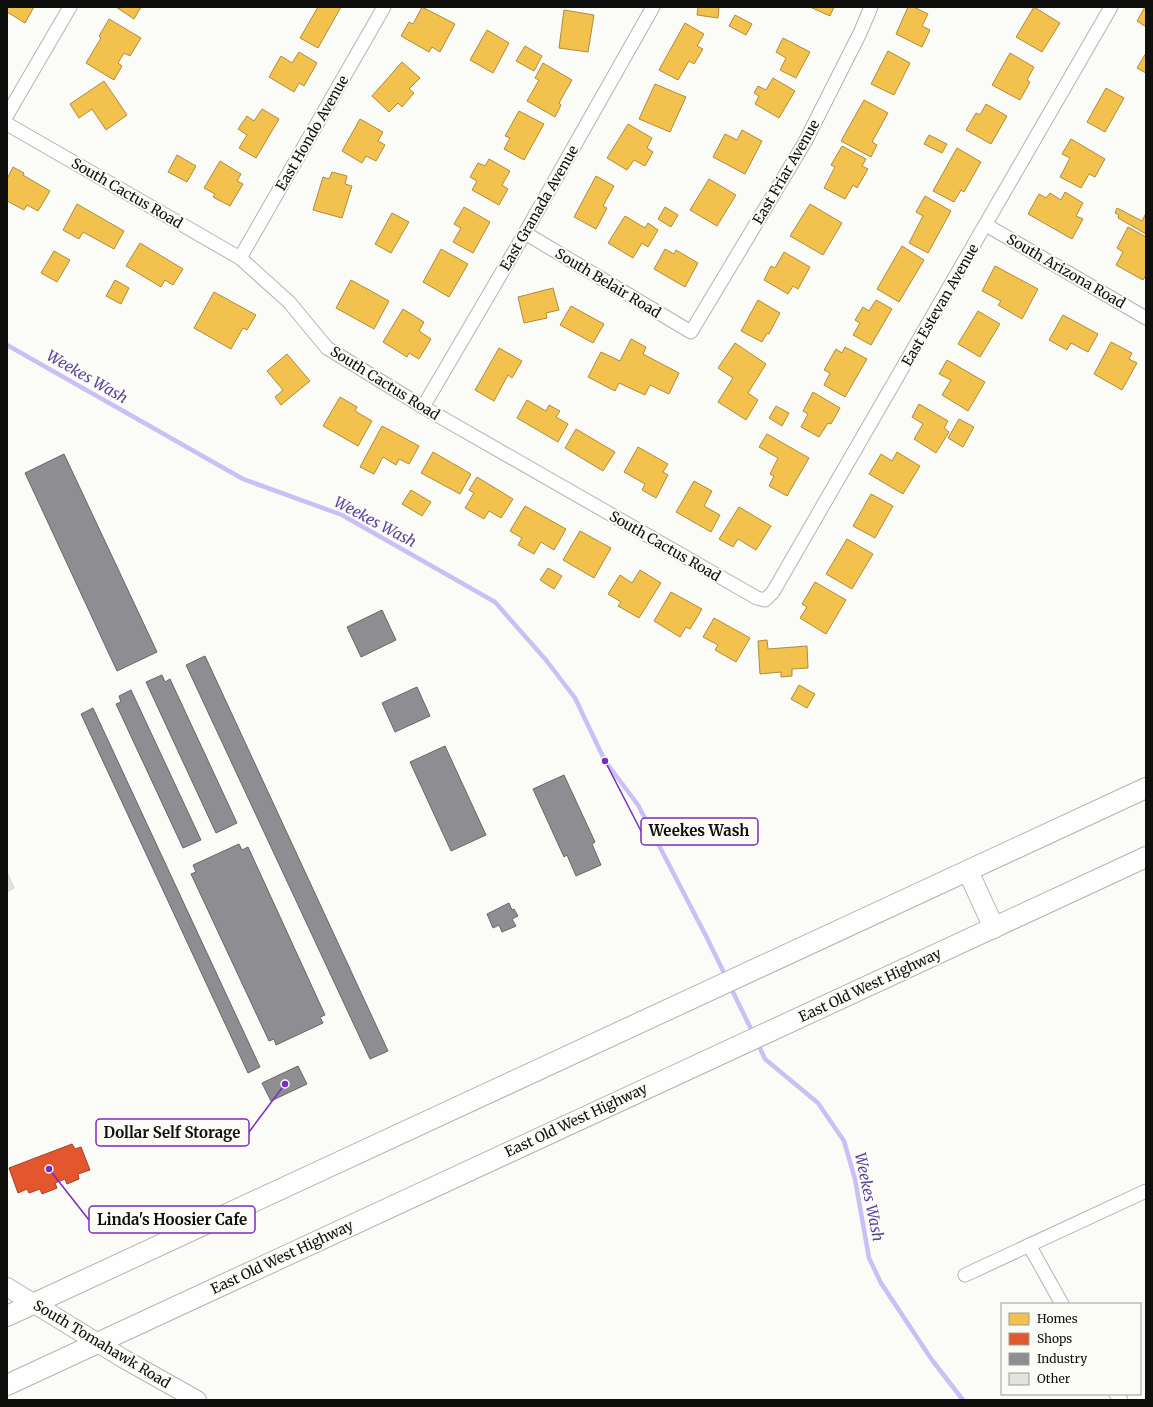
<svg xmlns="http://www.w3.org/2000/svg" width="1153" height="1407" font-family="Merriweather,serif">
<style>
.homes{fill:#f2c14e;stroke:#ae8c3b}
.shops{fill:#e4572e;stroke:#a44124}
.industry{fill:#8d8d92;stroke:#67676a}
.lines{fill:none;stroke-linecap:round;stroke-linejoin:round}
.stream{stroke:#cbc0f5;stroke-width:4.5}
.building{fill:#e2e2e0;stroke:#d8d8d6}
.minor-casing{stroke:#b3b3b1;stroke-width:15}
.secondary-casing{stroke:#b3b3b1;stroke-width:20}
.primary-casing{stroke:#b3b3b1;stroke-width:22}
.minor{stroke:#fefefe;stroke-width:13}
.secondary{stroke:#fefefe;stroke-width:18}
.primary{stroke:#fefefe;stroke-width:20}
.labels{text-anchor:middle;stroke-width:4;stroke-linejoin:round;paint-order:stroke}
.street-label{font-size:14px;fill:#0f0f0e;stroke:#fcfcf7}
.water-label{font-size:15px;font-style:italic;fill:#5a429b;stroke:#fcfcf7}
.leader{fill:none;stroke:#7b2cbf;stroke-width:1.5}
.callout-dot{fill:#7b2cbf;stroke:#fcfcf7;stroke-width:1.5}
.callout{fill:#fcfcf7;stroke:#7b2cbf;stroke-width:1.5}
.callout-label{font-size:15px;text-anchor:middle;font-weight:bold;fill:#0f0f0e}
</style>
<rect width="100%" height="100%" fill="#fbfbf8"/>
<g class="homes">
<path d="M 7,7 L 34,7 L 25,23 L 7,12 Z"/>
<path d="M 116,7 L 141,7 L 134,19 Z"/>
<path d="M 318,7 L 341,7 L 318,48 L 300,38 Z"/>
<path d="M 422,7 L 455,24 L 440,52 L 432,47 L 429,52 L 401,36 L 409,22 L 413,24 Z"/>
<path d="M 698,7 L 719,7 L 718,18 L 697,15 Z"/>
<path d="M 810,7 L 834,7 L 830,16 Z"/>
<path d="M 908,7 L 914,7 L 928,14 L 922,26 L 930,30 L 922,47 L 896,34 Z"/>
<path d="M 1034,7 L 1060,23 L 1042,52 L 1016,37 Z"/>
<path d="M 1145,7 L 1146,7 L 1146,27 L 1137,21 Z"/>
<path d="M 564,10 L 594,15 L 588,52 L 559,48 Z"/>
<path d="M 735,15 L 752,24 L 746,35 L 729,26 Z"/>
<path d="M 109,19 L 141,38 L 130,56 L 124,53 L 118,63 L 122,66 L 114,80 L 86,63 L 101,38 L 99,36 Z"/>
<path d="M 685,23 L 704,34 L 697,46 L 703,49 L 694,64 L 689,61 L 678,80 L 659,70 Z"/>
<path d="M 487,30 L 509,43 L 493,73 L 470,60 Z"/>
<path d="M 783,38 L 810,52 L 796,78 L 780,70 L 786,58 L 776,52 Z"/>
<path d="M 525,46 L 542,56 L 534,71 L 516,61 Z"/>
<path d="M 888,51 L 910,63 L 894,95 L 871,84 Z"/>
<path d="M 299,52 L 317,63 L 304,86 L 299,83 L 294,92 L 269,77 L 281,56 L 292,63 Z"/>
<path d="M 1010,53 L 1034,67 L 1027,80 L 1030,82 L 1020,100 L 992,85 Z"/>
<path d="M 1146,53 L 1146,73 L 1137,68 Z"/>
<path d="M 402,62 L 420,78 L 409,89 L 414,93 L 402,107 L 398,103 L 389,112 L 372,96 Z"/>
<path d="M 543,63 L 572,80 L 559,103 L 561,105 L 555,117 L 527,101 L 539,80 L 535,78 Z"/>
<path d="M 773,78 L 795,91 L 779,118 L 755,104 L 759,96 L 754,93 L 758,86 L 766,90 Z"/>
<path d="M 104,81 L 127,115 L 106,130 L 92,109 L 79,118 L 70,104 Z"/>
<path d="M 655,84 L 686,97 L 670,132 L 639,119 Z"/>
<path d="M 1106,88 L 1124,98 L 1105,132 L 1087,122 Z"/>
<path d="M 864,100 L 888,113 L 872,142 L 877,145 L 871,157 L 841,141 Z"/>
<path d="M 986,104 L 1007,116 L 991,144 L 966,130 L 976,113 L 980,115 Z"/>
<path d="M 262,109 L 279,119 L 256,158 L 239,148 L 247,135 L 238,129 L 247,116 L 254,121 Z"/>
<path d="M 519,111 L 544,124 L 524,160 L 504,149 L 510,138 L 505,136 Z"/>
<path d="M 360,119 L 383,132 L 378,141 L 385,145 L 376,161 L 366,156 L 362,163 L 342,151 Z"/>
<path d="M 628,124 L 652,138 L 647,148 L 653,152 L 645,166 L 634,160 L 627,170 L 607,158 Z"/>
<path d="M 742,130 L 762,141 L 745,174 L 713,157 L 725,134 L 737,140 Z"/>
<path d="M 929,135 L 947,144 L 942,153 L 924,144 Z"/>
<path d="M 1071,139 L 1105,159 L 1095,177 L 1089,174 L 1081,188 L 1060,177 L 1070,158 L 1062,154 Z"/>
<path d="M 842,146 L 866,159 L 862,166 L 868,169 L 857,188 L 853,185 L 845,199 L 824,188 L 835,167 L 831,165 Z"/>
<path d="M 957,148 L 981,162 L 964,192 L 961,190 L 954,202 L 933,191 Z"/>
<path d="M 177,155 L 196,166 L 187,182 L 168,172 Z"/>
<path d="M 489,159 L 510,171 L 502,185 L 508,189 L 499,205 L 472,190 L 477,181 L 470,177 L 478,163 L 485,166 Z"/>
<path d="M 220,161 L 241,174 L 237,181 L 243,184 L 230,206 L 213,197 L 215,194 L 204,188 Z"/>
<path d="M 13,167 L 24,173 L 23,175 L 50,191 L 38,211 L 27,205 L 24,210 L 7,201 L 7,179 Z"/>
<path d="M 332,172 L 347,176 L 345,184 L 352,186 L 342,218 L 313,210 L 323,177 L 329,179 Z"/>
<path d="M 596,176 L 614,186 L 603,206 L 607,208 L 596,229 L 574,217 Z"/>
<path d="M 709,179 L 736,195 L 717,226 L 690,210 Z"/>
<path d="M 1065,192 L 1083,203 L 1076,216 L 1083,219 L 1072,239 L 1028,214 L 1039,194 L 1046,198 L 1050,193 L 1061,200 Z"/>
<path d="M 925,196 L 951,211 L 928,253 L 909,243 L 923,216 L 916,212 Z"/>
<path d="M 77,204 L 124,231 L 114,249 L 83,232 L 79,239 L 63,230 Z"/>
<path d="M 810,204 L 842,223 L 823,255 L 790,236 Z"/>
<path d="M 464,207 L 490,222 L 473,253 L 453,242 L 461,228 L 454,224 Z"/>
<path d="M 665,207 L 678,215 L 671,227 L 658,219 Z"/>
<path d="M 1117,208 L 1142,221 L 1146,213 L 1146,234 L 1118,218 L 1119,215 L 1115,213 Z"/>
<path d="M 392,213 L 409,222 L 391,253 L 375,244 Z"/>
<path d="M 625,216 L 645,228 L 648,223 L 658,230 L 648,247 L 642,243 L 633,258 L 608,243 Z"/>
<path d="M 1128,227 L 1146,237 L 1146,275 L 1143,280 L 1116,265 L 1123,252 L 1117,248 Z"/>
<path d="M 140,243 L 183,269 L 173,285 L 165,280 L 161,287 L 126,266 Z"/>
<path d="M 902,246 L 924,260 L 899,302 L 877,289 Z"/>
<path d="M 441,249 L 468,264 L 449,297 L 423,282 Z"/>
<path d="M 665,249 L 674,254 L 676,250 L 698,263 L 685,287 L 654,269 Z"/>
<path d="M 54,251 L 70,260 L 57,282 L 41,273 Z"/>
<path d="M 784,252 L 810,267 L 798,289 L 793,286 L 788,294 L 764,280 L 771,266 L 775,268 Z"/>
<path d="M 995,266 L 1038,289 L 1022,319 L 998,305 L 1001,301 L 982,291 Z"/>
<path d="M 115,280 L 129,288 L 121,304 L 106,296 Z"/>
<path d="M 351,280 L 389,301 L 374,329 L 336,308 Z"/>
<path d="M 553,288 L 559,310 L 546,313 L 547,318 L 524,323 L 518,297 Z"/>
<path d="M 214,292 L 256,315 L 247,330 L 243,328 L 231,349 L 194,328 Z"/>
<path d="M 758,300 L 780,313 L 769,334 L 767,333 L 762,342 L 741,331 Z"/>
<path d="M 876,300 L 892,309 L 871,345 L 853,335 L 860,323 L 855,320 L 863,307 L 869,311 Z"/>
<path d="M 571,306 L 604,324 L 593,343 L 560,325 Z"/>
<path d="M 403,309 L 424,322 L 419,331 L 431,339 L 419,359 L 409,353 L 407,357 L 383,342 Z"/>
<path d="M 978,311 L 1000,324 L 980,357 L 958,344 Z"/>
<path d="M 1063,315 L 1098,334 L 1088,352 L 1071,343 L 1067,350 L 1049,340 Z"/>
<path d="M 631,339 L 646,347 L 643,354 L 679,373 L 669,394 L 650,385 L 645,395 L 619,383 L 615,391 L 588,377 L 601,352 L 620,361 Z"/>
<path d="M 1111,342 L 1132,353 L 1129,359 L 1137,363 L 1122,390 L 1094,374 Z"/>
<path d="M 735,343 L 766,364 L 748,393 L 758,400 L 746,420 L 718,402 L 733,378 L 718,368 Z"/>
<path d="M 845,347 L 867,359 L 845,397 L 824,385 L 830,373 L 824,370 L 836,349 L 842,353 Z"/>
<path d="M 499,348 L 522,361 L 512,378 L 508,375 L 494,401 L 475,390 Z"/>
<path d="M 287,354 L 310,381 L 281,405 L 275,397 L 283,390 L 267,371 Z"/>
<path d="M 947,360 L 985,382 L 968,411 L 942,395 L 951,380 L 939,374 Z"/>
<path d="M 813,392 L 840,408 L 831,424 L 828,423 L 819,437 L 801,427 L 808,414 L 803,411 Z"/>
<path d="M 340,397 L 357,407 L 355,411 L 372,421 L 358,446 L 323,426 Z"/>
<path d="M 527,400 L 546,411 L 549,405 L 560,411 L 556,417 L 568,424 L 558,442 L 517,418 Z"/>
<path d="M 919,404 L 948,421 L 944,428 L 949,432 L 936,453 L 914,439 L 923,424 L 912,417 Z"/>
<path d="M 776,406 L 789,413 L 782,426 L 769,418 Z"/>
<path d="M 959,419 L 974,427 L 963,447 L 948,438 Z"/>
<path d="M 382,426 L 419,446 L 409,464 L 399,459 L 396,465 L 383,457 L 374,474 L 360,467 Z"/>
<path d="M 576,429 L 615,452 L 603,471 L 565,448 Z"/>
<path d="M 767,434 L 809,458 L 787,496 L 769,486 L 774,476 L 770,474 L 778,458 L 759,447 Z"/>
<path d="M 638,447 L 668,464 L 663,472 L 668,475 L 656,498 L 642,490 L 645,484 L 624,472 Z"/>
<path d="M 433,452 L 471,474 L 460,494 L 421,473 Z"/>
<path d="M 897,452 L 920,466 L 903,494 L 869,474 L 881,454 L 892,461 Z"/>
<path d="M 477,477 L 513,499 L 501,518 L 489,511 L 484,519 L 465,508 L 474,493 L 469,490 Z"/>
<path d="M 694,481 L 712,491 L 704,506 L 720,515 L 711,532 L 676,512 Z"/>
<path d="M 411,490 L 431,502 L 422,516 L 402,504 Z"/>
<path d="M 871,494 L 893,506 L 875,538 L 853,526 Z"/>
<path d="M 525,506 L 566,529 L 554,550 L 541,542 L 534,554 L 518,545 L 522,538 L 510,531 Z"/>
<path d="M 739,507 L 771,526 L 756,550 L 738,539 L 733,547 L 719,539 Z"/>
<path d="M 580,531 L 611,548 L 594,578 L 563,560 Z"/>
<path d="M 847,539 L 873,554 L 852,589 L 826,574 Z"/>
<path d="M 548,568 L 562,576 L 554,589 L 540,580 Z"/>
<path d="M 640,570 L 661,583 L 639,618 L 618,606 L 621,602 L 608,594 L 620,575 L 632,583 Z"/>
<path d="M 815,582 L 846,600 L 826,634 L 800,618 L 807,607 L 802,604 Z"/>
<path d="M 671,592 L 702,609 L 690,629 L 686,627 L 680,637 L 654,621 Z"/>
<path d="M 714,618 L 750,638 L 736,662 L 715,650 L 718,645 L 703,637 Z"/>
<path d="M 767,640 L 768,649 L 807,646 L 808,668 L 792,669 L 792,676 L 781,677 L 781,672 L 760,674 L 758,641 Z"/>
<path d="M 799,685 L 815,694 L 807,708 L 791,699 Z"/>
</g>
<path class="shops" d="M 72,1144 L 75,1149 L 81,1147 L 90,1170 L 78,1174 L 79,1179 L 67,1184 L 65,1179 L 55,1183 L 57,1188 L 42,1194 L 40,1189 L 29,1193 L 27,1189 L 18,1193 L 9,1168 Z"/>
<g class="industry">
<path d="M 64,454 L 157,652 L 117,671 L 25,473 Z"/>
<path d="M 382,610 L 396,640 L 361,657 L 347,627 Z"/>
<path d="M 205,656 L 388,1051 L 370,1059 L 186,665 Z"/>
<path d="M 162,675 L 165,682 L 170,679 L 237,823 L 216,833 L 146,682 Z"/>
<path d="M 417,687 L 430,716 L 395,732 L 382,703 Z"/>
<path d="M 131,690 L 201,840 L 183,848 L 116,704 L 121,702 L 119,696 Z"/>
<path d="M 93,708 L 260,1067 L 248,1073 L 81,714 Z"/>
<path d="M 445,746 L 486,835 L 451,851 L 410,762 Z"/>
<path d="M 564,775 L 595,842 L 592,844 L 601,865 L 576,876 L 567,855 L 564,857 L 533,789 Z"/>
<path d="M 239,844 L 242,850 L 248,847 L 325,1015 L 320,1017 L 323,1023 L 276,1045 L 274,1039 L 269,1041 L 191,874 L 196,872 L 193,865 Z"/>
<path d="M 509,903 L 512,910 L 514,909 L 518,916 L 512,919 L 516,926 L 502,932 L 499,925 L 493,928 L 487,914 Z"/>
<path d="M 298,1066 L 307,1084 L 271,1101 L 262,1083 Z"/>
</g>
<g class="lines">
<g class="stream">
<path d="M 7,345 L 243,479 L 342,515 L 495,602 L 546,660 L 575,698 L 605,761 L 638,805 L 707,938 L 726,977"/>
<path d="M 730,986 L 753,1033"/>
<path d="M 757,1042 L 765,1059 L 818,1103 L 844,1141 L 855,1179 L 869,1258 L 881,1283 L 932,1360 L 963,1400"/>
</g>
</g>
<path class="building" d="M 7,872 L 14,888 L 7,892 Z"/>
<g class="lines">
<g class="minor-casing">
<g id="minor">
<path d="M 7,115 L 70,7"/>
<path d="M 7,124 L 240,258 L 289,302 L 327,348 L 423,407 L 757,598 L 765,600 L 773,592 L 1111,7"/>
<path d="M 986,225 L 1146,318"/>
<path d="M 525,233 L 691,332 L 805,142 L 860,33 L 871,7"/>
<path d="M 240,258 L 384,7"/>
<path d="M 423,407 L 525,233 L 653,7"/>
<path d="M 1029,1245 L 1062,1304"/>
<path d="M 965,1275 L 1146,1191"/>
<path d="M 1116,1394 L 1121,1400"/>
</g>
</g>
<g class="secondary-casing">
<path id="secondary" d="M 7,1287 L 124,1359 L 197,1400"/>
</g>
<g class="primary-casing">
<g id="primary">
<path d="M 968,871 L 994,928"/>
<path d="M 7,1316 L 1146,788"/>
<path d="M 7,1385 L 1146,857"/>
</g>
</g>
<use href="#minor" class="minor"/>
<use href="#secondary" class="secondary"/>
<use href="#primary" class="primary"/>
</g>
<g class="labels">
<g class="street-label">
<text transform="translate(312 133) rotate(-60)" y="5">East Hondo Avenue</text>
<text transform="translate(786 172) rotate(-60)" y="5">East Friar Avenue</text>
<text transform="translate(127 193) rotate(30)" y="5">South Cactus Road</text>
<text transform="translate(539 208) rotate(-60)" y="5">East Granada Avenue</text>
<text transform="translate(1066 271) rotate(30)" y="5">South Arizona Road</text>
<text transform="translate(608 283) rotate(31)" y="5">South Belair Road</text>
<text transform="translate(940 305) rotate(-60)" y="5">East Estevan Avenue</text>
<text transform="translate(385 383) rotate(32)" y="5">South Cactus Road</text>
<text transform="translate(665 546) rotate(30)" y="5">South Cactus Road</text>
<text transform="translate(870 985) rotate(-25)" y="5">East Old West Highway</text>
<text transform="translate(576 1120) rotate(-25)" y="5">East Old West Highway</text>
<text transform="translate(282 1257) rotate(-25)" y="5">East Old West Highway</text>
<text transform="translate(102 1344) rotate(31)" y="5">South Tomahawk Road</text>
</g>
<g class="water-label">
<text transform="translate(87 377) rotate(30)" y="5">Weekes Wash</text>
<text transform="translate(375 522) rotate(28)" y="5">Weekes Wash</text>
<text transform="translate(869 1197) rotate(78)" y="5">Weekes Wash</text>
</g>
</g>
<path class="leader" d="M605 761L641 831M285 1084L249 1132M49 1169L89 1220"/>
<g class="callout-dot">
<circle cx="605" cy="761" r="4"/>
<circle cx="285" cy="1084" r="4"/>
<circle cx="49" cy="1169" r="4"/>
</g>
<g class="callout">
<rect x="641" y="818" width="117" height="27" rx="4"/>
<rect x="96" y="1119" width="153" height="27" rx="4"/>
<rect x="89" y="1206" width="166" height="27" rx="4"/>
</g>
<g class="callout-label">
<text x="699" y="836">Weekes Wash</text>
<text x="172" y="1138">Dollar Self Storage</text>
<text x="172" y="1225">Linda's Hoosier Cafe</text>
</g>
<rect width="1153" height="1407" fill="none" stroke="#0f0f0e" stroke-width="16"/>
<rect x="1001" y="1303" width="140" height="92" fill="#fcfcf7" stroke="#9d9d9a"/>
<rect x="1009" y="1313" width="20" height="12" fill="#f2c14e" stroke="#9d9d9a"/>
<text x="1037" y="1323" font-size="12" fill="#0f0f0e">Homes</text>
<rect x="1009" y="1333" width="20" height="12" fill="#e4572e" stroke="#9d9d9a"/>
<text x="1037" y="1343" font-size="12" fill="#0f0f0e">Shops</text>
<rect x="1009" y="1353" width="20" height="12" fill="#8d8d92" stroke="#9d9d9a"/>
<text x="1037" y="1363" font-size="12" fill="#0f0f0e">Industry</text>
<rect x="1009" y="1373" width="20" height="12" fill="#e2e2e0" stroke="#9d9d9a"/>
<text x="1037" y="1383" font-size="12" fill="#0f0f0e">Other</text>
</svg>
